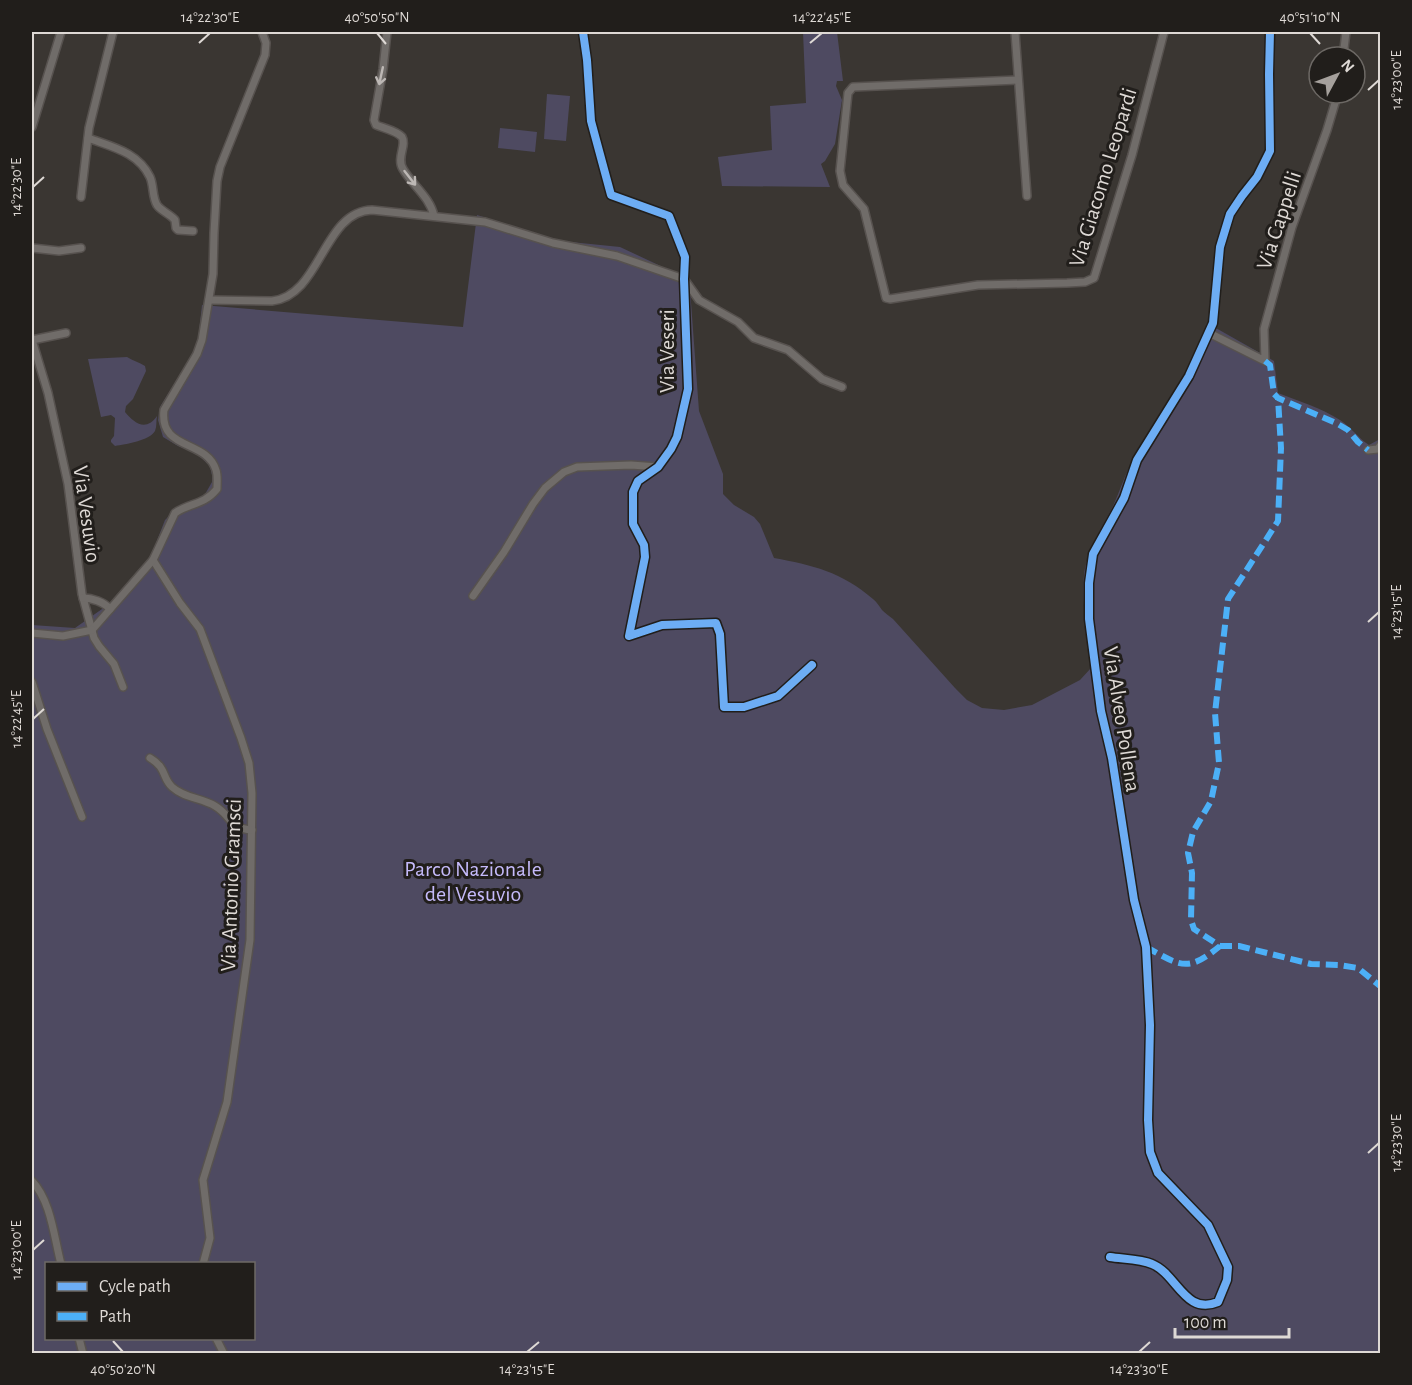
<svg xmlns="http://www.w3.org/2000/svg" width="1412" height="1385" font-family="'Alegreya Sans',sans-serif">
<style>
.green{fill:#4e4a61;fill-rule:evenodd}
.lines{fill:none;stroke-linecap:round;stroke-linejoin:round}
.street-casing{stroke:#57524f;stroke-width:10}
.street{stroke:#706c69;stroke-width:7}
.quiet{stroke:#4cb0f7;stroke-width:6;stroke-dasharray:12 6;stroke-linecap:butt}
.cycleway-casing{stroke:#211e1b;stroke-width:11}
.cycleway{stroke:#6dadf4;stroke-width:8}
.oneway{stroke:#bdb8b5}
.ticks{fill:none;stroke:#ded9d5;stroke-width:2}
.labels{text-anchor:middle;stroke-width:6;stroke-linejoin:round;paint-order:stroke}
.street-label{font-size:22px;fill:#ded9d5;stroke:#211e1b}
.park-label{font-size:22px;fill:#c5bafa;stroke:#211e1b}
.neatline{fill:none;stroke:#ded9d5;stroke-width:2}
.ticks-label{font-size:15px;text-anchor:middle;fill:#ded9d5}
</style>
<rect width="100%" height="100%" fill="#3a3632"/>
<g class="green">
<path d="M 803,32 L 837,32 L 843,81 L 837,81 L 836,86 L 842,100 L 835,144 L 825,161 L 821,164 L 830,187 L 722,186 L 718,157 L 772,150 L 770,106 L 806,103 Z"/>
<path d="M 547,94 L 570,96 L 566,141 L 544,139 Z"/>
<path d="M 500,128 L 537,132 L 535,152 L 498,148 Z"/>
<path d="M 477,215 L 561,241 L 620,247 L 667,269 L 690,289 L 699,411 L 723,474 L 723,494 L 734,505 L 754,517 L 760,524 L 774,558 C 812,565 842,572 873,599 C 877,602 879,606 882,610 C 885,613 889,616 893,619 L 955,688 L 967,700 L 982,708 L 1004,710 L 1032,705 L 1080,680 L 1091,668 C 1088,638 1080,597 1085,568 C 1090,545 1103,526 1113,506 C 1120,491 1125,474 1133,460 C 1159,414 1192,373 1207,323 L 1274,361 L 1278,393 C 1299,401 1321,408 1340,420 C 1351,427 1358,438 1369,445 L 1380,439 L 1380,1353 L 32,1353 L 32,625 L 75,628 L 112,602 L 149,561 L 165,520 L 178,507 L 204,496 L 212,482 L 212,475 L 210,466 L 196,453 L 178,446 L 163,437 L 158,420 L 160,407 L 189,360 L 198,341 L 202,305 L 463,327 ZM 46,1264 L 254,1264 L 254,1338 L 46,1338 Z"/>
<path d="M 127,357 C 133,361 139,362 145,366 L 146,371 L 133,399 L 126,406 L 125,412 C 134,423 146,432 157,416 C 156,421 157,426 155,431 C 149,441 126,444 115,446 L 111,442 L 111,440 L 114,436 L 115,418 L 111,415 L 101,417 L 88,359 Z"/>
</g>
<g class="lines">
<g class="street-casing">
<g id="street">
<path d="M 387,32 L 383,69 L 374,120 L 376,125 C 383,128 397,131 402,137 C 407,145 396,158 403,169 C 412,185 430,197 434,216"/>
<path d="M 583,32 L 587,60 L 591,121 L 611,195 L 669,216 L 685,257 L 684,279 L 688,389 L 677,437 L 671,449 L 658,467 L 638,481 L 633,492 L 633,524 L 644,545 L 645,557 L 629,636 L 662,625 L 716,623 L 720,634 L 724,707 L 744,707 L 778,696 L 812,665"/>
<path d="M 1015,32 L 1027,196"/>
<path d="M 1343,57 L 1346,32"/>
<path d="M 1018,80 L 853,87 L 848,93 L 840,171 L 843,185 L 864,209 L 886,298 L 890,299 L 978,285 L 1067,283 L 1085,282 L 1094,278 L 1132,155 L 1164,32"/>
<path d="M 32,127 L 61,32"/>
<path d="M 88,138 C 112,147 138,152 150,177 C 154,186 152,197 157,205 C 161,211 170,214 175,220 L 176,228 L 178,230 L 193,231"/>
<path d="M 81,197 L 89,128 L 113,32"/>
<path d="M 32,248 L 59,251 L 81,248"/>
<path d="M 209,300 L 272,301 C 321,296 323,211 372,210 L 485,222 L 553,243 L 617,256 L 684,279 L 699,300 L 738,322 L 754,338 L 788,350 L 822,379 L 842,387"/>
<path d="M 1209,333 L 1265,361 L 1264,329 L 1292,227 L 1327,130 L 1338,93"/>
<path d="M 32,340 L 48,393 L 68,484 L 82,594 L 94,638 L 99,646 L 114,664 L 123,687"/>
<path d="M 32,340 L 66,333"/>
<path d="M 1368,450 L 1378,449 L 1380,446"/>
<path d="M 153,560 L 180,603 L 200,629 L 241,738 L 249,763 L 252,793 L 250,940 L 227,1102 L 203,1180 L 210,1238 L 203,1264"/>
<path d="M 473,596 L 504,552 L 533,504 L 545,488 L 564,472 L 577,467 L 631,465 L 658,467"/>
<path d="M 83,598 C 92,598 104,602 110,609"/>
<path d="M 92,630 L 153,560 L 175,513 C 191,502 203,506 217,489 C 217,482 218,476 216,470 C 206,439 159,451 164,410 L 197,354 L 202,340 L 213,274 L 214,233 L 217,181 L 220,167 L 265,55 L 266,43 L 262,32"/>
<path d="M 32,633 L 63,636 L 92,630"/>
<path d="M 32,682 L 47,729 L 82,817"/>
<path d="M 150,758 C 167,768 162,778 172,787 C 184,798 202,798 215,806 C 232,816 229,829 252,830"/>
<path d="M 32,1181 C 51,1201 54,1237 61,1264"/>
<path d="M 1110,1257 C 1122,1259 1141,1259 1152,1264 C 1177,1274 1185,1316 1218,1302 L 1227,1280 L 1228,1267 L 1208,1225 L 1158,1173 L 1150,1152 L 1148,1120 L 1150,1025 L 1146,947 L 1134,900 L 1112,758 L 1101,711 L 1089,619 L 1089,583 L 1093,554 L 1124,498 L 1137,460 L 1189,376 L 1213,323 L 1220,247 L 1230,214 L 1242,196 L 1257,177 L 1270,151 L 1269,74 L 1270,32"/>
<path d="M 79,1338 L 83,1354"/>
<path d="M 216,1338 L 224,1354"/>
</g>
</g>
<use href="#street" class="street"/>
<g class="quiet">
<path d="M 1265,361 L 1270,365 L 1274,394 L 1278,398 L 1336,423 L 1348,430 L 1358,442 L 1368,450"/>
<path d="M 1220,946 L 1239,946 L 1311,964 L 1339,965 L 1358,968 L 1380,986"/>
<path d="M 1146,947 C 1181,966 1187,973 1220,946 L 1194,929 L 1191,920 L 1192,873 L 1188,853 L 1193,832 L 1211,801 L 1219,763 L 1215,713 L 1228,599 L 1278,521 L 1281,448 L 1278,398"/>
</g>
<g class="cycleway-casing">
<g id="cycleway">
<path d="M 583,32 L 587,60 L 591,121 L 611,195 L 669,216 L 685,257 L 684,279 L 688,389 L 677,437 L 671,449 L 658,467 L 638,481 L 633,492 L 633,524 L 644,545 L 645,557 L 629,636 L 662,625 L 716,623 L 720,634 L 724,707 L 744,707 L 778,696 L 812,665"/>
<path d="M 1110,1257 C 1122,1259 1141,1259 1152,1264 C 1177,1274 1185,1316 1218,1302 L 1227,1280 L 1228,1267 L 1208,1225 L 1158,1173 L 1150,1152 L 1148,1120 L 1150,1025 L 1146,947 L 1134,900 L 1112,758 L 1101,711 L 1089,619 L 1089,583 L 1093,554 L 1124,498 L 1137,460 L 1189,376 L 1213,323 L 1220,247 L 1230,214 L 1242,196 L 1257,177 L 1270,151 L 1269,74 L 1270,32"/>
</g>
</g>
<use href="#cycleway" class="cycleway"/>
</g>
<defs><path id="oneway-shaft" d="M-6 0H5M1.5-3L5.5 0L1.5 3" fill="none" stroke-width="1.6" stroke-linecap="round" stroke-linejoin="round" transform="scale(1.5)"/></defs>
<g class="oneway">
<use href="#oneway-shaft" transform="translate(381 76) rotate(102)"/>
<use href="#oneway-shaft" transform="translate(410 178) rotate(52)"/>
</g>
<path class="ticks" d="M 377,33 L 386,44M 1310,33 L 1320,44M 199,43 L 210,33M 810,43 L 822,33M 1368,90 L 1379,80M 33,187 L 44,177M 1368,622 L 1379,612M 33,719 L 44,709M 1368,1153 L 1379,1143M 33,1250 L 44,1240M 113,1341 L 123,1352M 527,1352 L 539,1342M 1139,1352 L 1150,1342"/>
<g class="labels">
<g class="street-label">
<text transform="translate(1102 177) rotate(-73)" y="8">Via Giacomo Leopardi</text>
<text transform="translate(1278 220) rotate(-72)" y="8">Via Cappelli</text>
<text transform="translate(666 351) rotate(-90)" y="8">Via Veseri</text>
<text transform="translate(88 514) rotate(82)" y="8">Via Vesuvio</text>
<text transform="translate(1123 719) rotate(81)" y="8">Via Alveo Pollena</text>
<text transform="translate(230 885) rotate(-88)" y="8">Via Antonio Gramsci</text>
</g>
<g class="park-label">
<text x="473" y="876">Parco Nazionale<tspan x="473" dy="25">del Vesuvio</tspan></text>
</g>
</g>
<rect width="1412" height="1385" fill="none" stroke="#211e1b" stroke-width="66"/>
<rect x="45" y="1262" width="210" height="78" fill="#211e1b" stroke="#6d6965" stroke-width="1.5"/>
<rect x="57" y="1282" width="30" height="9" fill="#6dadf4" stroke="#6d6965" stroke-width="1.5"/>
<text x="99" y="1292" font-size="18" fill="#ded9d5">Cycle path</text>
<rect x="57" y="1312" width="30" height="9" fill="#4cb0f7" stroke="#6d6965" stroke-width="1.5"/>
<text x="99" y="1322" font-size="18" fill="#ded9d5">Path</text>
<g transform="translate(1337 75) rotate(49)"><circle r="28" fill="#211e1b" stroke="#6d6965" stroke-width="1.5"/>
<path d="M0-4.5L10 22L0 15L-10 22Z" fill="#a5a09c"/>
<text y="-9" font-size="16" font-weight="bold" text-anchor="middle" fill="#ded9d5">N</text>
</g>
<path d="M1175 1328v9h114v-9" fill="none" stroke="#ded9d5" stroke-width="3"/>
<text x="1184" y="1328" font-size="18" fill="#ded9d5" stroke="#211e1b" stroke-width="4.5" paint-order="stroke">100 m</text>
<rect x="33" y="33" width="1346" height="1319" class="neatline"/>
<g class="ticks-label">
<text x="210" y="22">14°22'30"E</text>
<text x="377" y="22">40°50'50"N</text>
<text x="822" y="22">14°22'45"E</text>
<text x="1310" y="22">40°51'10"N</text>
<text transform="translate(1396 80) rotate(-90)" y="5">14°23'00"E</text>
<text transform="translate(16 187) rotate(-90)" y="5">14°22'30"E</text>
<text transform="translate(1396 612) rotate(-90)" y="5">14°23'15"E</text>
<text transform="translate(16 719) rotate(-90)" y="5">14°22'45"E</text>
<text transform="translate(1396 1143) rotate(-90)" y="5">14°23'30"E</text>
<text transform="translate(16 1250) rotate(-90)" y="5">14°23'00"E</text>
<text x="123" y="1374">40°50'20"N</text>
<text x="527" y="1374">14°23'15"E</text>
<text x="1139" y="1374">14°23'30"E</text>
</g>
</svg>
